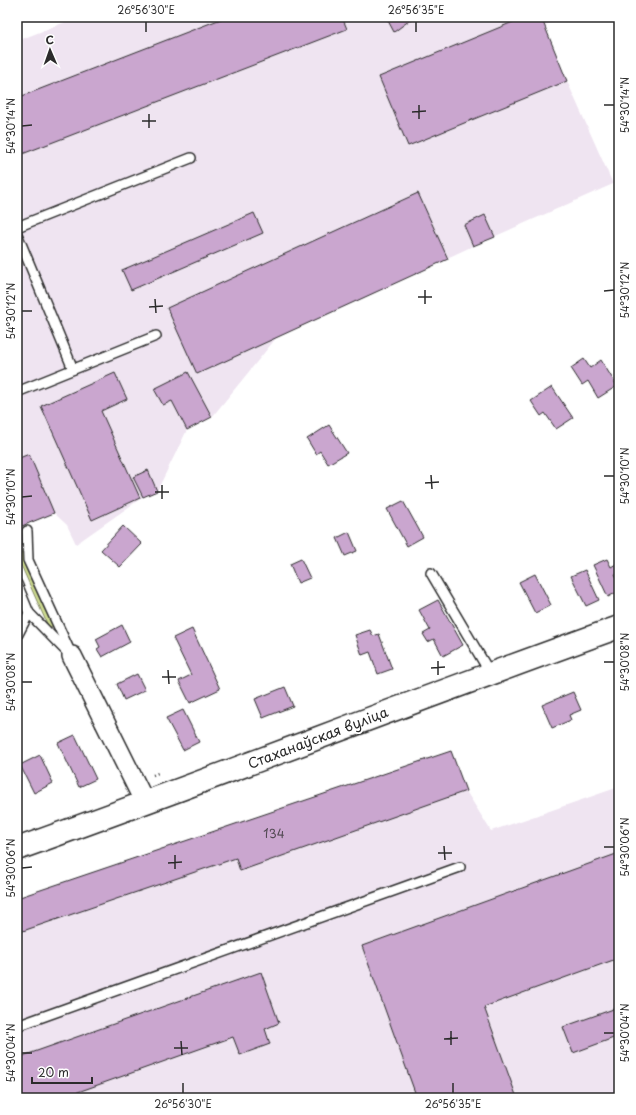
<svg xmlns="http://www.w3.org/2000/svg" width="636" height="1115" font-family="'Playpen Sans',sans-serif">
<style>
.built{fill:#efe4f1}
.green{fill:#d0de91;stroke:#7e845e}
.building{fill:#caa6cf;stroke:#2b2b2b}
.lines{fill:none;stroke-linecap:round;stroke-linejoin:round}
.lane-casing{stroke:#2b2b2b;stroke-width:12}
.street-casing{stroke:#2b2b2b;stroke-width:22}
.secondary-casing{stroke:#2b2b2b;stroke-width:25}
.path{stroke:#2b2b2b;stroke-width:2.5;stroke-dasharray:1 3;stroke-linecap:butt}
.lane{stroke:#fff;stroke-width:9}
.street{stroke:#fff;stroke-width:19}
.secondary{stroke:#fff;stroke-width:22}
.ticks{fill:none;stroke:#2b2b2b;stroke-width:1.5}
.labels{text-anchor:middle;stroke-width:3.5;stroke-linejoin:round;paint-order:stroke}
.number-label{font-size:12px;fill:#534a54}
.street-label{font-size:14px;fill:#2b2b2b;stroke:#fff}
.neatline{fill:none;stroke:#2b2b2b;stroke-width:1.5}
.ticks-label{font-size:10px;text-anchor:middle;fill:#2b2b2b}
</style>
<rect width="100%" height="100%" fill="#fff"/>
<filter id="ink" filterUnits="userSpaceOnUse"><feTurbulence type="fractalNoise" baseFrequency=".025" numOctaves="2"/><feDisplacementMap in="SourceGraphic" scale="8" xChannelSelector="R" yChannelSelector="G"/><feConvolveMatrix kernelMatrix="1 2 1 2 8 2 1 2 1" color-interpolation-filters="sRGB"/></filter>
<g filter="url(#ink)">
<g class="built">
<path d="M 78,17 L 564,17 L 544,26 L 567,81 L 613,184 L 473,246 L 277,337 L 212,417 L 187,430 L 157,491 L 143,497 L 76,544 L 67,525 L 54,513 L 17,528 L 17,41 Z"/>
<path d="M 451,751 L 466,791 L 491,831 L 619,787 L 619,1098 L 17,1098 L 17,898 Z"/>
</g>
<path class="green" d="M 17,543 L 53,626 L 49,628 L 17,556 Z"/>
<g class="building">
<path d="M 226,17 L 342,17 L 347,29 L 17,156 L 17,98 Z"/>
<path d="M 386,17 L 414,17 L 394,32 Z"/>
<path d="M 525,17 L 541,17 L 567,81 L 408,146 L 379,77 Z"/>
<path d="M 418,193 L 448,259 L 197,374 L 167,308 Z"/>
<path d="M 254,213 L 263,233 L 131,290 L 122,270 Z"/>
<path d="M 485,215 L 495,237 L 473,246 L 464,225 Z"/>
<path d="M 584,359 L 590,368 L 601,360 L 617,386 L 598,398 L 588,381 L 582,385 L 571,368 Z"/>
<path d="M 188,372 L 212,417 L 187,430 L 172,401 L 163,405 L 154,389 Z"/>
<path d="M 115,373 L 127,399 L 101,411 L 140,498 L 92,520 L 41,406 Z"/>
<path d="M 552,387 L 573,418 L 556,429 L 545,413 L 541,416 L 531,401 Z"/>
<path d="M 329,425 L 347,453 L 328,464 L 320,451 L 316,454 L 307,439 Z"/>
<path d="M 29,454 L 54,513 L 17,528 L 17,459 Z"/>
<path d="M 148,470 L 157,491 L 143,497 L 133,477 Z"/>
<path d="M 403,501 L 423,537 L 407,546 L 387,509 Z"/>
<path d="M 123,526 L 142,544 L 120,567 L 101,550 Z"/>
<path d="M 349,532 L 357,551 L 345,556 L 337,538 Z"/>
<path d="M 301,559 L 310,578 L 298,583 L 290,564 Z"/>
<path d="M 607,559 L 611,567 L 616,564 L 619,570 L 619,572 L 615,574 L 619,582 L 619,591 L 608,597 L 593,565 Z"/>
<path d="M 585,570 L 599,600 L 586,606 L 571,576 Z"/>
<path d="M 535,574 L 551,605 L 535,613 L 519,582 Z"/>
<path d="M 438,600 L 463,645 L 443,656 L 434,639 L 428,642 L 423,634 L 430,630 L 419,610 Z"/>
<path d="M 122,625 L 130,642 L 102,657 L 97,649 L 100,647 L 96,639 Z"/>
<path d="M 192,629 L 220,689 L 190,703 L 179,681 L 191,675 L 173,638 Z"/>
<path d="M 370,630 L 373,636 L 379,634 L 392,669 L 378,674 L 370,652 L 362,655 L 355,635 Z"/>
<path d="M 137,674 L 145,690 L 124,700 L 117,684 Z"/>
<path d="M 285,687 L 293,706 L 263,718 L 255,699 Z"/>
<path d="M 573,692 L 581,710 L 569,715 L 571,720 L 552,728 L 542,705 Z"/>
<path d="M 183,710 L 199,742 L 183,750 L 166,718 Z"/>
<path d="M 75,735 L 96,779 L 79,787 L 58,743 Z"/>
<path d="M 451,751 L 466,791 L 240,871 L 236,858 L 17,933 L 17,898 Z"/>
<path d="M 40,755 L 53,783 L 34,793 L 20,765 Z"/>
<path d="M 619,853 L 619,958 L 484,1007 L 517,1098 L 417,1098 L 362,946 Z"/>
<path d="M 261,972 L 279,1023 L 265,1029 L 270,1044 L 240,1055 L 233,1037 L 61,1098 L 17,1098 L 17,1058 Z"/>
<path d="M 619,1007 L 619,1036 L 573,1053 L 563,1027 Z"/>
</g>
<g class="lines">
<g class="lane-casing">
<g id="lane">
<path d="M 17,227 L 191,158"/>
<path d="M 17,234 L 73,369"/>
<path d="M 17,392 L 156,336"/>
<path d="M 27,531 L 28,560 L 72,656"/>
<path d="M 431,573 L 490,673"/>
<path d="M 17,584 L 29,613 L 66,651"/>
<path d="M 17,636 L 29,613"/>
<path d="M 17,1026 L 460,867"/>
</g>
</g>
<g class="street-casing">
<path id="street" d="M 72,656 L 145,803"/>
</g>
<g class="secondary-casing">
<path id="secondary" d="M 17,849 C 218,777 418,699 619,627"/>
</g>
<path class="path" d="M 153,775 L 158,773"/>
<use href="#lane" class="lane"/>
<use href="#street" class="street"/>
<use href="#secondary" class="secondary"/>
</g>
</g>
<path class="ticks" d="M 146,22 L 146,32M 416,22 L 416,32M 419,105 L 419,119M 604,105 L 614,105M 412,112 L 426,111M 149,114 L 149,128M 142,121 L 156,121M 22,126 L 32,125M 425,290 L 425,304M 604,291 L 614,290M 418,297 L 432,297M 155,299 L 156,313M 149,307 L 163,306M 22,311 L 32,311M 431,475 L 432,489M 604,476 L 614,476M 425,483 L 439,482M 162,485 L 162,499M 155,492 L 169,492M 22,497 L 32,496M 438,661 L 438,675M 604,662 L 614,662M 431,668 L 445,667M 168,670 L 169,684M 162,677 L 176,677M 22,682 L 32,682M 444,846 L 445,860M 604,847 L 614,847M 438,853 L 452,853M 175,855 L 175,869M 168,863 L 182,862M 22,868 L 32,867M 451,1031 L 451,1045M 604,1033 L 614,1033M 444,1039 L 458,1038M 181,1041 L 182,1055M 174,1048 L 188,1048M 22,1053 L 32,1053M 183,1083 L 183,1093M 453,1083 L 453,1093"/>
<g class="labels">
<g class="number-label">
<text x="274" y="838">134</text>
</g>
<g class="street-label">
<text transform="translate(318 738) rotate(-21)" y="5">Стаханаўская вуліца</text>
</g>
</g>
<rect width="636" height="1115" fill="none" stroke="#fff" stroke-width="44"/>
<g transform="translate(50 50) rotate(358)" stroke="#ffffff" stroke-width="3" paint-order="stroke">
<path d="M0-3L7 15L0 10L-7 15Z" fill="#2b2b2b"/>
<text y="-6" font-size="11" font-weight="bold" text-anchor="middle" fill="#2b2b2b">С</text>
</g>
<path d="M32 1077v6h60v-6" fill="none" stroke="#2b2b2b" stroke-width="2"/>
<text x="38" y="1077" font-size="12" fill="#2b2b2b" stroke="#ffffff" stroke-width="3" paint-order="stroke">20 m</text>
<rect x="22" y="22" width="592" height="1071" class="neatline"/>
<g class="ticks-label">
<text x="146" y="14">26°56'30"E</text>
<text x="416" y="14">26°56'35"E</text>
<text transform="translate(625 105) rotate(-90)" y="4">54°30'14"N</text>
<text transform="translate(11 126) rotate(-90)" y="4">54°30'14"N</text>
<text transform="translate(625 290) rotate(-90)" y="4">54°30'12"N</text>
<text transform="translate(11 311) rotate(-90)" y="4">54°30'12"N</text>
<text transform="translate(625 476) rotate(-90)" y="4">54°30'10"N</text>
<text transform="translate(11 497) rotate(-90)" y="4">54°30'10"N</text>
<text transform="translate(625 662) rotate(-90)" y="4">54°30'08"N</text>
<text transform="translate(11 682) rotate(-90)" y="4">54°30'08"N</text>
<text transform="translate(625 847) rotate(-90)" y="4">54°30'06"N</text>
<text transform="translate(11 868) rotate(-90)" y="4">54°30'06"N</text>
<text transform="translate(625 1033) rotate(-90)" y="4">54°30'04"N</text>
<text transform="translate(11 1053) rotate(-90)" y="4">54°30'04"N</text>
<text x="183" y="1108">26°56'30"E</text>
<text x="453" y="1108">26°56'35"E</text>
</g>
</svg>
